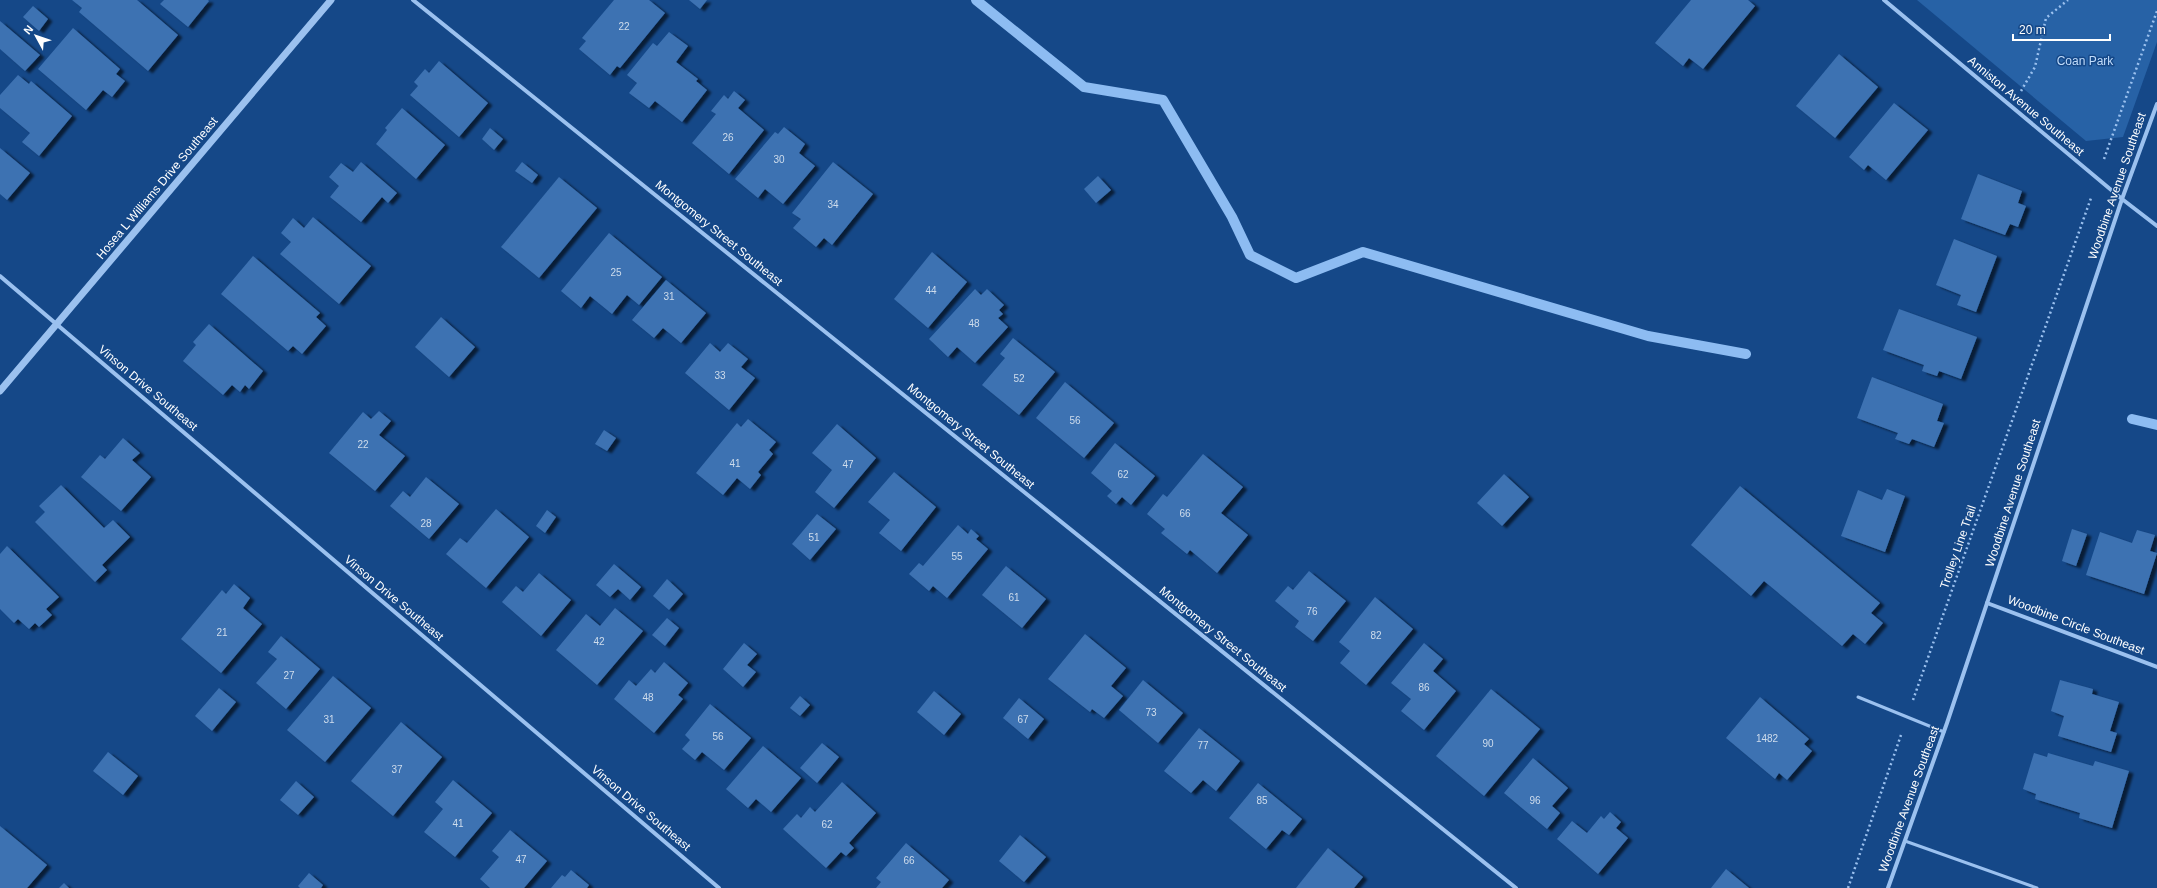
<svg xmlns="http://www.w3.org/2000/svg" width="2157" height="888" font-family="Helvetica,sans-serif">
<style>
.green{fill:#2762a6}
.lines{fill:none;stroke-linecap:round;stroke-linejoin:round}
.stream{stroke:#8dbcf2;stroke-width:10}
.building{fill:#3d72b2;filter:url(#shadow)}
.path{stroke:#9bc1ef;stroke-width:2.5;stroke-dasharray:2 3;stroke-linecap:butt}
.service{stroke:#9bc1ef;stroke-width:3}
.minor{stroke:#9bc1ef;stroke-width:4}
.tertiary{stroke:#9bc1ef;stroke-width:7}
.labels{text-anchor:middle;stroke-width:3;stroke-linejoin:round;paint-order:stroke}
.number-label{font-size:10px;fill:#cedcec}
.park-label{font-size:12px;fill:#c1dcfb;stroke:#154888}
.street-label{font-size:12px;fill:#fff;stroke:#154888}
</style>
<defs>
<filter id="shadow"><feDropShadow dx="4.5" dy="2.5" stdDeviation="1" flood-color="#0009"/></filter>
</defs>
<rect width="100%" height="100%" fill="#154888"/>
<path class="green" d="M 1917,0 L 2157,0 L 2157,42 L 2123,137 L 2086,141 Z"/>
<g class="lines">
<g class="stream">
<path d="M 976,0 L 1084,87 L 1163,100 L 1232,217 L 1250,255 L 1296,278 L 1363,252 L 1648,336 L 1746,354"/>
<path d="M 2132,419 L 2157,425"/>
</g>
</g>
<g class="building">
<path d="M 72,0 L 137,0 L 178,35 L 148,71 L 79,12 L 82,8 Z"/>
<path d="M 164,0 L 208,0 L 209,1 L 188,27 L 160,4 Z"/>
<path d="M 614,0 L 649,0 L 665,13 L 620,68 L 617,66 L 610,75 L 579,49 L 586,41 L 582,38 Z"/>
<path d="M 689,0 L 707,0 L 700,9 Z"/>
<path d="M 1691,0 L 1748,0 L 1755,6 L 1703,69 L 1689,58 L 1683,66 L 1655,43 Z"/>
<path d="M 33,6 L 48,19 L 39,31 L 23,17 Z"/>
<path d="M 0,21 L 40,55 L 25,71 L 0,49 Z"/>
<path d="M 73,28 L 120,69 L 116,74 L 125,81 L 112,97 L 103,90 L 86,110 L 38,69 Z"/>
<path d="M 669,32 L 688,46 L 676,62 L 698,79 L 696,81 L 707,90 L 682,122 L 655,101 L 649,108 L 629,93 L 637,83 L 627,75 L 653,43 L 657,46 Z"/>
<path d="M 1839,54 L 1878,87 L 1835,138 L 1796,106 Z"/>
<path d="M 439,61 L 488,103 L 459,137 L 410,95 L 418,86 L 414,82 L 425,69 L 429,73 Z"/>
<path d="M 18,75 L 29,84 L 31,81 L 72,116 L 39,156 L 22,142 L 30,133 L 0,108 L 0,95 Z"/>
<path d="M 734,91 L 745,100 L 738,108 L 764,130 L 729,174 L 692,143 L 716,114 L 711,111 L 724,95 L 728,99 Z"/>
<path d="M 1894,103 L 1928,130 L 1886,180 L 1868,165 L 1864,170 L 1849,157 Z"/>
<path d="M 402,108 L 445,145 L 416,179 L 376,144 L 387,130 L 385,128 Z"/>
<path d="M 784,127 L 805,144 L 799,153 L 815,166 L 783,204 L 765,189 L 758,198 L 735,179 L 775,132 L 778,134 Z"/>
<path d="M 490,128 L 503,139 L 494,150 L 482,139 Z"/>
<path d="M 0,148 L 30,173 L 7,200 L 0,194 Z"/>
<path d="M 361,162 L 397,193 L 388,203 L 382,197 L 361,222 L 330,197 L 339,186 L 329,177 L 341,163 L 353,172 Z"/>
<path d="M 522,162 L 538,175 L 532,183 L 515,171 Z"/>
<path d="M 833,162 L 873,194 L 832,245 L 824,238 L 816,247 L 793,228 L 801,219 L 792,213 Z"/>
<path d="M 1978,174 L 2022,191 L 2018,203 L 2026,206 L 2018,227 L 2010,224 L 2005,235 L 1961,219 Z"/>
<path d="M 1098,176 L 1111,190 L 1096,203 L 1084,189 Z"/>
<path d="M 559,177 L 597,208 L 539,278 L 501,247 Z"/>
<path d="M 313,217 L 371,266 L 339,304 L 280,254 L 291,242 L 281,233 L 293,218 L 304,228 Z"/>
<path d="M 609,233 L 662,277 L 639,305 L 627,295 L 612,314 L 590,296 L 581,308 L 561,291 Z"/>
<path d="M 1954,239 L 1997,256 L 1976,312 L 1957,305 L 1961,295 L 1936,285 Z"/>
<path d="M 932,252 L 967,282 L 928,328 L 894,299 Z"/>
<path d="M 253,256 L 320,313 L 316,317 L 326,326 L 302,354 L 293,346 L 288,351 L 221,294 Z"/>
<path d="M 666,280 L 706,313 L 681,343 L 663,328 L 654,338 L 632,320 Z"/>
<path d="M 975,289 L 981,295 L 987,289 L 1004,305 L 999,310 L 1003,314 L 998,318 L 1008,327 L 975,363 L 957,347 L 948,357 L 929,339 Z"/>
<path d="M 1899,309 L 1977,337 L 1961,379 L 1939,371 L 1937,376 L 1922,371 L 1924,365 L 1883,350 Z"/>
<path d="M 441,317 L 475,347 L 449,377 L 415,347 Z"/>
<path d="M 209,324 L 263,371 L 249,389 L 245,385 L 240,392 L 232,385 L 223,395 L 183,361 L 196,345 L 193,342 Z"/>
<path d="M 1013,338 L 1055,372 L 1019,415 L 982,385 L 1005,358 L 1000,354 Z"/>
<path d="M 710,343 L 720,352 L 728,343 L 748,359 L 741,367 L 755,378 L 729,410 L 685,373 Z"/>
<path d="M 1872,377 L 1943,404 L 1937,421 L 1944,423 L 1934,447 L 1912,439 L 1909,444 L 1895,439 L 1898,433 L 1857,418 Z"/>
<path d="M 1065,382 L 1114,423 L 1084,458 L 1036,418 Z"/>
<path d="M 379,411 L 391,421 L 379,435 L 405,456 L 375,491 L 329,453 L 363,412 L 371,419 Z"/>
<path d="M 748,419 L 776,442 L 769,450 L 773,454 L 758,472 L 761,475 L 750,489 L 737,478 L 723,495 L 696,473 L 737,423 L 741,427 Z"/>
<path d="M 837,424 L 876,458 L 834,508 L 815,492 L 832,470 L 812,453 Z"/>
<path d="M 604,430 L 616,438 L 607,451 L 595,444 Z"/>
<path d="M 123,438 L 140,453 L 132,460 L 151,477 L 121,511 L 81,477 L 100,455 L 105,459 Z"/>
<path d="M 1115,443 L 1155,476 L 1131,505 L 1122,497 L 1116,504 L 1107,496 L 1112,491 L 1091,473 Z"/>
<path d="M 1203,454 L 1243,487 L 1221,513 L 1248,535 L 1217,573 L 1190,550 L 1187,554 L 1161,533 L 1165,529 L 1147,514 L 1163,494 L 1167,497 Z"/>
<path d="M 894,472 L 936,507 L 901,551 L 879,533 L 890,520 L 868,502 Z"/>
<path d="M 1504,474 L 1529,497 L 1502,526 L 1477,503 Z"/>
<path d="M 426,477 L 459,504 L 429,539 L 390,506 L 403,491 L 410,497 Z"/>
<path d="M 61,485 L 104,528 L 113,520 L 130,537 L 102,565 L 107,570 L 95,582 L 35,522 L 45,512 L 39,506 Z"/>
<path d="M 1740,486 L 1880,603 L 1871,613 L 1883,623 L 1865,644 L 1853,634 L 1842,646 L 1764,581 L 1751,596 L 1691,545 Z"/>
<path d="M 1887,489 L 1905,496 L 1885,552 L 1841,536 L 1858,490 L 1882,500 Z"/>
<path d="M 496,509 L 529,537 L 486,588 L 446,554 L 460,538 L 467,543 Z"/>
<path d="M 547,510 L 556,517 L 545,533 L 536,526 Z"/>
<path d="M 817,514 L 836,529 L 810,560 L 792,544 Z"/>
<path d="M 958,525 L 968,534 L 971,529 L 979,536 L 976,539 L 988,549 L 947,598 L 933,586 L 929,591 L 909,574 L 919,563 L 923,566 Z"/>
<path d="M 2072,529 L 2087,534 L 2076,566 L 2062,561 Z"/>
<path d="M 2137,530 L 2155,535 L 2150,551 L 2157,553 L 2144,594 L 2086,575 L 2100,532 L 2132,543 Z"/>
<path d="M 7,546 L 59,597 L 46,609 L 52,615 L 39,627 L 35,623 L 29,629 L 18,619 L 14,623 L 0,609 L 0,554 Z"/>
<path d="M 614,564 L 641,587 L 630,600 L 618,589 L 610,597 L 596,585 Z"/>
<path d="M 1006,566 L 1046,599 L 1022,628 L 982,595 Z"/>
<path d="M 1309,571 L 1346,601 L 1313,641 L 1295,627 L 1299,621 L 1275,601 L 1288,586 L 1293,590 Z"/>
<path d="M 539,573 L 571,600 L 541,636 L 502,602 L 516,586 L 523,592 Z"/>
<path d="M 667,579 L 683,594 L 669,610 L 653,596 Z"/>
<path d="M 234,584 L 250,598 L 243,608 L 262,624 L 221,673 L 181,639 L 222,590 L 226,594 Z"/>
<path d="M 1375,597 L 1413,629 L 1366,685 L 1340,663 L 1350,651 L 1339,642 Z"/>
<path d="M 615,608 L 643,631 L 597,685 L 556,650 L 586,614 L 600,626 Z"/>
<path d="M 667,618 L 679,628 L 665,646 L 652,635 Z"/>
<path d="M 1085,634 L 1126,668 L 1111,686 L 1123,696 L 1104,718 L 1092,709 L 1090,712 L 1048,679 Z"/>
<path d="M 281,636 L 320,669 L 286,709 L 256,683 L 277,659 L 268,652 Z"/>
<path d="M 744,643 L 757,654 L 747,665 L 756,672 L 743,687 L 723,669 Z"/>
<path d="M 1424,643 L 1443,659 L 1433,671 L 1456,691 L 1424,730 L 1401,711 L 1411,699 L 1391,683 Z"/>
<path d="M 664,662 L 688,683 L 678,695 L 683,699 L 654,733 L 614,699 L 629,680 L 636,686 L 651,669 L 655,673 Z"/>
<path d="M 333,676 L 371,708 L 325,762 L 287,730 Z"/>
<path d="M 1143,680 L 1183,713 L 1158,743 L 1119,710 Z"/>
<path d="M 2060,680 L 2093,689 L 2092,694 L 2119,702 L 2110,731 L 2117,733 L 2111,752 L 2058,736 L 2064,716 L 2051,711 Z"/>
<path d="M 219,688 L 236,702 L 212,731 L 195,716 Z"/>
<path d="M 1491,689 L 1540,729 L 1484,796 L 1436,756 Z"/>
<path d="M 934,691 L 961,714 L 944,735 L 917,712 Z"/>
<path d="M 800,696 L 810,705 L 800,716 L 790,708 Z"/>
<path d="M 1760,697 L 1809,739 L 1804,744 L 1812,751 L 1787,780 L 1779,773 L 1775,779 L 1726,738 Z"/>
<path d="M 1019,698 L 1044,719 L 1028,739 L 1003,718 Z"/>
<path d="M 710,704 L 751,738 L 724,770 L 702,752 L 695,760 L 682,749 L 690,740 L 685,735 Z"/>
<path d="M 401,722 L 442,757 L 393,816 L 351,781 Z"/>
<path d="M 1199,728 L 1240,761 L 1216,791 L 1203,780 L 1191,793 L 1164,771 Z"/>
<path d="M 822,743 L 839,757 L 817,783 L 800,768 Z"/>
<path d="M 763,746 L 801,778 L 771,812 L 756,799 L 748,808 L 726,789 Z"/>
<path d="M 108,752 L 138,776 L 123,795 L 93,771 Z"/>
<path d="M 2034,753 L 2047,757 L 2048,753 L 2093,766 L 2095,761 L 2129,771 L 2112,828 L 2079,818 L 2080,813 L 2035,799 L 2036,794 L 2023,789 Z"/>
<path d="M 1533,758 L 1568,788 L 1552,806 L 1560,813 L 1547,829 L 1504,793 Z"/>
<path d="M 453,780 L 492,813 L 455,857 L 424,832 L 443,809 L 435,802 Z"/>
<path d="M 296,781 L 314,797 L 298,815 L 280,800 Z"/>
<path d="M 842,782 L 876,813 L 849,843 L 854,848 L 846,856 L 841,852 L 826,868 L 783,829 L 797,814 L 801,818 L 810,807 L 815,812 Z"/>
<path d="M 1258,783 L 1302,819 L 1289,835 L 1282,830 L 1266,849 L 1229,818 Z"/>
<path d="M 1610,812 L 1621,822 L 1616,828 L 1628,838 L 1598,874 L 1557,839 L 1572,821 L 1587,833 L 1601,816 L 1604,819 Z"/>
<path d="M 0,826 L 47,865 L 27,888 L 0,888 Z"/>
<path d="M 510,830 L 547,861 L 524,888 L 490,888 L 480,879 L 499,857 L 492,851 Z"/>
<path d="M 1020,835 L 1046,857 L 1024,882 L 999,861 Z"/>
<path d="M 906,843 L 949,880 L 942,888 L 876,888 L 881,882 L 876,878 Z"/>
<path d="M 1328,848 L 1363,877 L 1354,888 L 1296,888 Z"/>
<path d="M 1726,869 L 1749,888 L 1711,888 Z"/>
<path d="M 571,870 L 589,885 L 587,888 L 551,888 L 562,875 L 565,877 Z"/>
<path d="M 309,873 L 323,885 L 321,888 L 300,888 L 298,886 Z"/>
<path d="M 64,883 L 69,888 L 59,888 Z"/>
</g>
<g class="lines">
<g class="path">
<path d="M 2021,91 L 2035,67 L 2046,18 L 2068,0"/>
<path d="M 2104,159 L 2157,11"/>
<path d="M 1913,700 L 2091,198"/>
<path d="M 1848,888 L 1901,735"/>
</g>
<g class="service">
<path d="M 1858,697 L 1944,732"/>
<path d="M 1905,841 L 2037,888"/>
</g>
<g class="minor">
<path d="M 413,0 L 1516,888"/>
<path d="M 1884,0 L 2122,199 L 2157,226"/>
<path d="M 0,276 L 719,888"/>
<path d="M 1987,603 L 2157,667"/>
<path d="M 1888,888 L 1947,723 L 2122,199 L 2157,104"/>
</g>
<path class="tertiary" d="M 0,391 L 331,0"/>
</g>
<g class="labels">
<g class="number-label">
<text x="624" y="30">22</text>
<text x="728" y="141">26</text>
<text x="779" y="163">30</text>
<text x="833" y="208">34</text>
<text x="616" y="276">25</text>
<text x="931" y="294">44</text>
<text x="669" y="300">31</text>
<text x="974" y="327">48</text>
<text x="720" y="379">33</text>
<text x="1019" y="382">52</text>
<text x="1075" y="424">56</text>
<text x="363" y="448">22</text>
<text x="735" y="467">41</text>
<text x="848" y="468">47</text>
<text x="1123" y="478">62</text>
<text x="1185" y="517">66</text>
<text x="426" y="527">28</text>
<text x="814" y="541">51</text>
<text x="957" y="560">55</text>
<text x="1014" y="601">61</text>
<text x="1312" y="615">76</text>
<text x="222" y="636">21</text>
<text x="1376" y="639">82</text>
<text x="599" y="645">42</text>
<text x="289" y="679">27</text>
<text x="1424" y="691">86</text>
<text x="648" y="701">48</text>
<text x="1151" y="716">73</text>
<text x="329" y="723">31</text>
<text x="1023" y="723">67</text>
<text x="718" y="740">56</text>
<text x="1767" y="742">1482</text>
<text x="1488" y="747">90</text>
<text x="1203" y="749">77</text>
<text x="397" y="773">37</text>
<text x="1262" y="804">85</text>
<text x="1535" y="804">96</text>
<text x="458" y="827">41</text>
<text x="827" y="828">62</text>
<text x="521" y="863">47</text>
<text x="909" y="864">66</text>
</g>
<g class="park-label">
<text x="2085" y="65">Coan Park</text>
</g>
<g class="street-label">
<text transform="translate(2026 106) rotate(40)" y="4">Anniston Avenue Southeast</text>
<text transform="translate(2117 186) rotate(-71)" y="4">Woodbine Avenue Southeast</text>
<text transform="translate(157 188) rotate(-50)" y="4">Hosea L Williams Drive Southeast</text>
<text transform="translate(719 233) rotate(39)" y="4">Montgomery Street Southeast</text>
<text transform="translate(148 388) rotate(40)" y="4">Vinson Drive Southeast</text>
<text transform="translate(971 436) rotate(39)" y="4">Montgomery Street Southeast</text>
<text transform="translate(2013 493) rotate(-72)" y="4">Woodbine Avenue Southeast</text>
<text transform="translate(1958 547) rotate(-71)" y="4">Trolley Line Trail</text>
<text transform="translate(394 598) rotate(40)" y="4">Vinson Drive Southeast</text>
<text transform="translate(2076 625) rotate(21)" y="4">Woodbine Circle Southeast</text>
<text transform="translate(1223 639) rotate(39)" y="4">Montgomery Street Southeast</text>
<text transform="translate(1909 799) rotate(-70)" y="4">Woodbine Avenue Southeast</text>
<text transform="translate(641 808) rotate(40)" y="4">Vinson Drive Southeast</text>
</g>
</g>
<g transform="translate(36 36) rotate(310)" stroke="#154888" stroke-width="3" paint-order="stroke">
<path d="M0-3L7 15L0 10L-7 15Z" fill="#ffffff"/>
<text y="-6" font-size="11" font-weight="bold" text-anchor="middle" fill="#ffffff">N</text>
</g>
<path d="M2013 34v6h97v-6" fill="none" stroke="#ffffff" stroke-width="2"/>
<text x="2019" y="34" font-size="12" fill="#ffffff" stroke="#154888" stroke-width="3" paint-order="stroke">20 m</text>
</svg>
